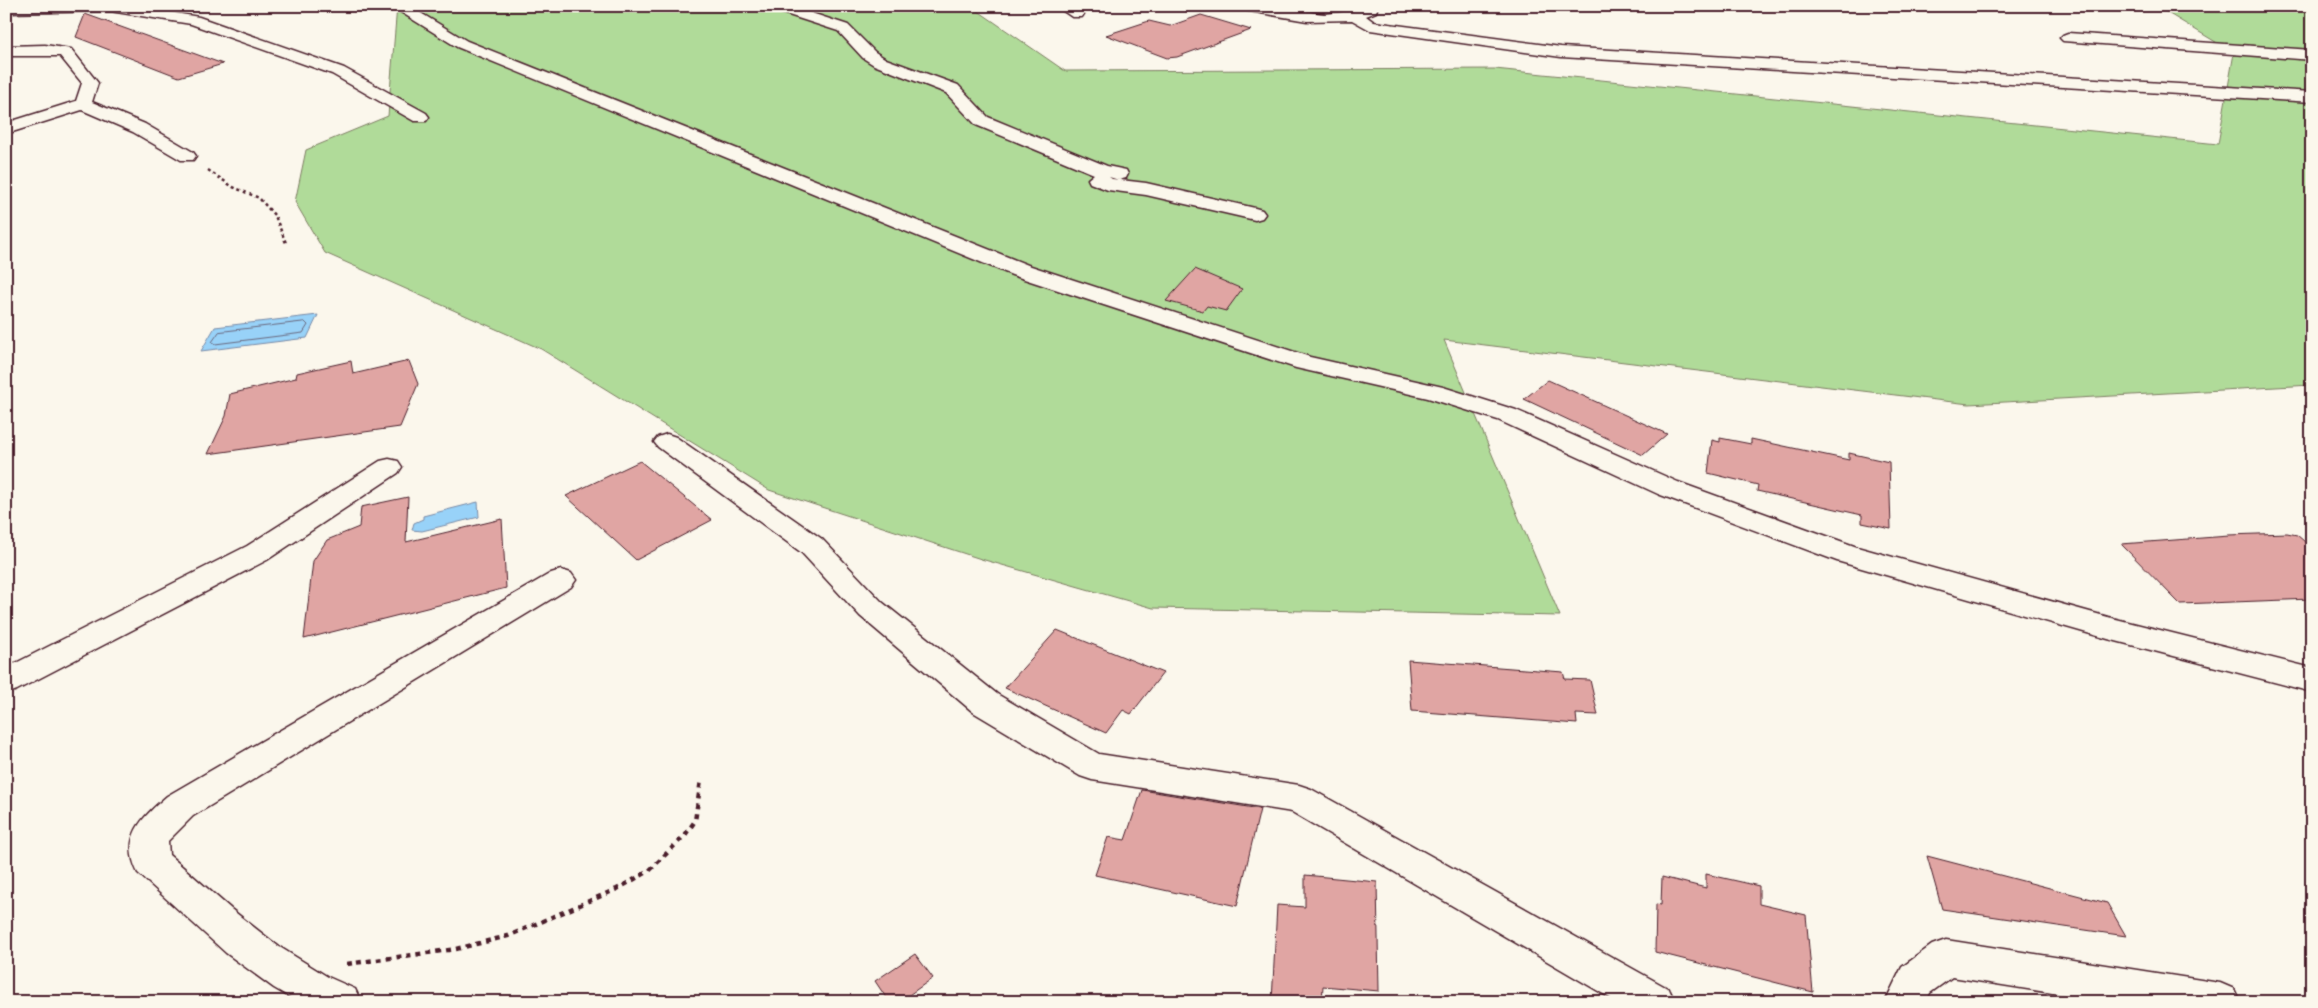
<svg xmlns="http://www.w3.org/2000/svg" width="2318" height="1008" font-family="'Patrick Hand',sans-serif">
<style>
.green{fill:#b0db99;stroke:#7d7d62}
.water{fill:#98d2f8;stroke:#798aa6}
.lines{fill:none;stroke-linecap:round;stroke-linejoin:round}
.shore{stroke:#69677d;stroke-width:1}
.building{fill:#e0a5a3;stroke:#4a1f2b}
.street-casing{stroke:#4a1f2b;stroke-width:3}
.path-far1{stroke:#4a1f2b;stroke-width:2.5;stroke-dasharray:3 3;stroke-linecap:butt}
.path{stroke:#4a1f2b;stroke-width:4.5;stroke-dasharray:5 5;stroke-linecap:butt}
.street{fill:#fbf7ec;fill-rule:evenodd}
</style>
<rect width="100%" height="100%" fill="#fbf7ec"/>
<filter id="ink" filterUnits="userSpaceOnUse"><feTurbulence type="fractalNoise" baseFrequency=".02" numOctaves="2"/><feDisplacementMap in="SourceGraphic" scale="10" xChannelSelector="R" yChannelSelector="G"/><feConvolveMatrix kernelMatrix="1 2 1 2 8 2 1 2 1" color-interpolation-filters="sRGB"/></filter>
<g filter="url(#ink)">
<path class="green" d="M 397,6 L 971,6 L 1065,71 L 1495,69 L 2218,144 L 2234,53 L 2156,6 L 2312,6 L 2312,385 L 1969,404 L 1444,340 L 1560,616 L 1153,608 L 981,559 L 769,490 L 541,349 L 325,253 L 295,202 L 306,150 L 388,116 Z"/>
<g class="water">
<path d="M 318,315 L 307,338 L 201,351 L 215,327 Z"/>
<path d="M 478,502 L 479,517 L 422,531 L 412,530 L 414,523 L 423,519 L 423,516 Z"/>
</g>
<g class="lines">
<path class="shore" d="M 305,322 L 308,325 L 303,333 L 215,344 L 212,342 L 219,332 Z"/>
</g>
<g class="building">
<path d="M 85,14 L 223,64 L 179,77 L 76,37 Z"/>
<path d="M 1201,15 L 1251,30 L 1177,57 L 1167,58 L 1106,35 L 1149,21 L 1170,26 Z"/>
<path d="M 1195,269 L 1242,289 L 1226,311 L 1207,306 L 1203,311 L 1166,301 Z"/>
<path d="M 351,361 L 353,374 L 409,361 L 418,384 L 400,427 L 208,454 L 226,416 L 230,394 L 296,378 L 297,373 Z"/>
<path d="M 1548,380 L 1667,434 L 1643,455 L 1524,399 Z"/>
<path d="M 1720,438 L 1751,444 L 1751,439 L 1849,460 L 1849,453 L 1889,462 L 1891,529 L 1862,523 L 1862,515 L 1757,491 L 1758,485 L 1708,473 L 1712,440 L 1720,442 Z"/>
<path d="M 640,461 L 712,520 L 636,560 L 566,496 Z"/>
<path d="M 408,497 L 406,542 L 502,519 L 506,588 L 304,639 L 313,561 L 327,540 L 359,527 L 361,507 Z"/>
<path d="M 2287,533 L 2297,535 L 2312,548 L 2312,599 L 2180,604 L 2121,544 L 2229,536 L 2228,535 Z"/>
<path d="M 1057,630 L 1163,673 L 1131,714 L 1123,710 L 1106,733 L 1005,688 Z"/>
<path d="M 1408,660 L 1563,672 L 1565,679 L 1590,680 L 1598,715 L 1576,714 L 1577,724 L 1412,711 Z"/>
<path d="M 1142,790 L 1260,809 L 1237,906 L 1095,875 L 1108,837 L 1125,840 Z"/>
<path d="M 1927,856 L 2107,903 L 2126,936 L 1942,909 Z"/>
<path d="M 1706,874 L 1759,886 L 1759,904 L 1806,915 L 1813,992 L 1655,952 L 1656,904 L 1661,905 L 1662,877 L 1706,888 Z"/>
<path d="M 1305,875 L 1377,882 L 1379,991 L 1323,986 L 1322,1002 L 1272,1002 L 1277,905 L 1305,907 Z"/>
<path d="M 915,954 L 933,978 L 899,1002 L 889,1002 L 875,981 Z"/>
</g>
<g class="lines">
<g class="street-casing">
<g id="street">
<path d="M 6,6 L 133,6 L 199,17 L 344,68 L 426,113 L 429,117 L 426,121 L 414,121 L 332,74 L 191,24 L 110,11 L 6,13 Z"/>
<path d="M 391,6 L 409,6 L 467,41 L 1028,265 L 1310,357 L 1443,387 L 1516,410 L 1678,482 L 1857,547 L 2108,617 L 2312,668 L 2312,692 L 2108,639 L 1837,561 L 1658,494 L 1498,420 L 1428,398 L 1296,368 L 1012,275 L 457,47 Z"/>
<path d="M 768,6 L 790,6 L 848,25 L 875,52 L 886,59 L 958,85 L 988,117 L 1107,166 L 1126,170 L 1128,174 L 1126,178 L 1119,180 L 1109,177 L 1112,179 L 1146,183 L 1255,208 L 1262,210 L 1265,214 L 1262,218 L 1255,220 L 1146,195 L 1108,190 L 1090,183 L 1088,179 L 1094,174 L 976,125 L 946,93 L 874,65 L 863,58 L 838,31 L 770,9 Z"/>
<path d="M 1056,6 L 1074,6 L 1084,14 L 1082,17 L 1072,17 Z"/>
<path d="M 1236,6 L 1269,6 L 1324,14 L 1353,11 L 1364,6 L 1378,6 L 1376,12 L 1366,16 L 1374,22 L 1561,47 L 2312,92 L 2312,102 L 1561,57 L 1370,30 L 1352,20 L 1307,21 L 1243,10 Z"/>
<path d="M 2068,33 L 2312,50 L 2312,60 L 2063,41 L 2060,38 L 2063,35 Z"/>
<path d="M 45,45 L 71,49 L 98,83 L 92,102 L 145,124 L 193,152 L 196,156 L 193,160 L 181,160 L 133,132 L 82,110 L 6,134 L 6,123 L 76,101 L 82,83 L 60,56 L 6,56 L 6,46 Z"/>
<path d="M 667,434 L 676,437 L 822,539 L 882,602 L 997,694 L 1099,754 L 1299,785 L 1311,789 L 1669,989 L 1675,1002 L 1617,1002 L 1292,812 L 1092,780 L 1080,776 L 973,712 L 860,616 L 802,553 L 658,447 L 654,442 L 658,437 Z"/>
<path d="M 389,459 L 398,461 L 402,467 L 398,473 L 267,560 L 17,690 L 6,694 L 6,668 L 247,546 L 380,461 Z"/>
<path d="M 561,570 L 571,573 L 576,580 L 571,587 L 193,816 L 168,841 L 169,855 L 231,909 L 278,946 L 328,977 L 355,989 L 361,1002 L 298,1002 L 274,988 L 226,953 L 138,873 C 120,837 142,818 167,796 L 551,573 Z"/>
<path d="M 1946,940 L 2220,983 L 2234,989 L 2240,1002 L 2108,1002 L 1952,977 L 1930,993 L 1926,1002 L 1885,1002 L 1902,967 L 1932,945 Z"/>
</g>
</g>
<path class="path-far1" d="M 208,170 L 233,187 L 259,198 L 275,216 L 286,243"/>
<path class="path" d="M 347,964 L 456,949 L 508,936 L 617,889 L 649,871 L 685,835 L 695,821 L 701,780"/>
<use href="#street" class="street"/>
</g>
</g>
<rect width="2318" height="1008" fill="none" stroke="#fbf7ec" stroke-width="25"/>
<rect x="12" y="12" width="2293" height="983" fill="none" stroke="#4a1f2b" stroke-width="2" filter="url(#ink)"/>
</svg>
